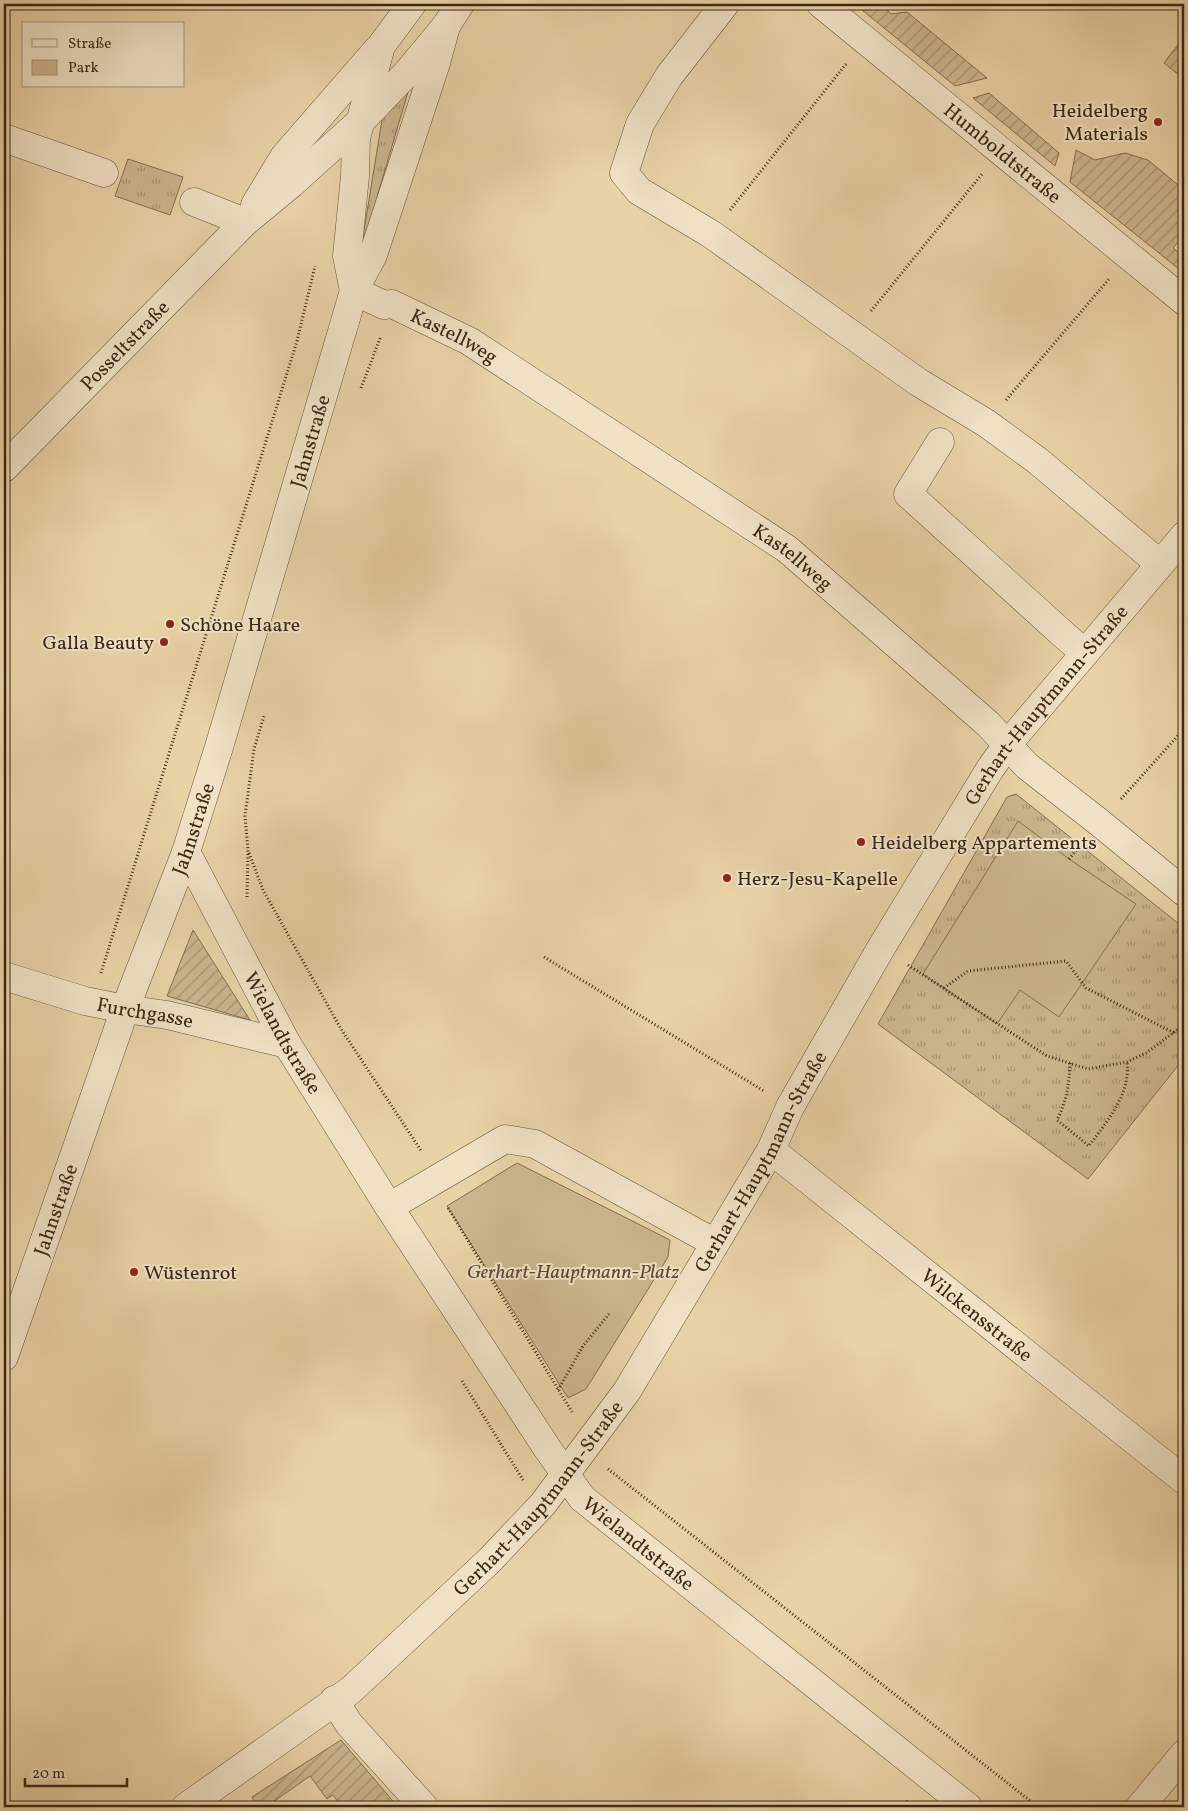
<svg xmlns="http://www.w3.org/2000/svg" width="1188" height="1811" font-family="Vollkorn,serif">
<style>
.grass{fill:url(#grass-tufts);stroke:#846e52}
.park{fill:#ccb58e;stroke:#846e52}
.garden{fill:url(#garden-furrows);stroke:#846e52}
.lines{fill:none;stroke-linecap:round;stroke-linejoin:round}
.minor-casing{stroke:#67523a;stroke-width:29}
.path{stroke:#3b2715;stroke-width:3;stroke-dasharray:1 2.5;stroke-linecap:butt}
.minor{stroke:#f1e2c6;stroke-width:28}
.poi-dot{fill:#8f2418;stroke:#f1e2c6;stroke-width:2}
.labels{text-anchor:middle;stroke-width:4;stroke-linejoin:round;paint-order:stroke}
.poi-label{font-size:20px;fill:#3b2715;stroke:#f1e2c6;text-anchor:start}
.street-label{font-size:20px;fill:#3b2715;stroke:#f1e2c6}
.park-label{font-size:20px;font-style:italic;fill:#5f4a33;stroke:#f1e2c6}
</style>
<defs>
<pattern id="grass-tufts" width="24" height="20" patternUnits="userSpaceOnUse" patternTransform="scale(1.25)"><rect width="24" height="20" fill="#ccb58e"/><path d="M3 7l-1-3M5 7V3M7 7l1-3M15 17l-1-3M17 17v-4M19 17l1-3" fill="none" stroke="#a79373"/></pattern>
<pattern id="garden-furrows" width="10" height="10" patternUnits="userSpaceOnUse" patternTransform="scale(1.25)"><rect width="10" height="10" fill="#ccb58e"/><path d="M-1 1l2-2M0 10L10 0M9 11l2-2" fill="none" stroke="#a79373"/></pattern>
</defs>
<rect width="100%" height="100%" fill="#ead2a7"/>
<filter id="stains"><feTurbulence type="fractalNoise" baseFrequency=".004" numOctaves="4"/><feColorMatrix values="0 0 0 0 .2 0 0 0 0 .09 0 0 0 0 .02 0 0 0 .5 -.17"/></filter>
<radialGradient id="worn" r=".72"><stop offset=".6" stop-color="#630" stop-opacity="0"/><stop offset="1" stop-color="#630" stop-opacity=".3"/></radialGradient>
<g class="grass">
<path d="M 410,85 L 360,255 L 383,114 Z"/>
<path d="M 128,159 L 183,177 L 170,215 L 115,196 Z"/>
<path d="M 1016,794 L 1184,928 L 1184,1058 L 1088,1179 L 878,1024 L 1007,797 Z"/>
</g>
<g class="park">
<path d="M 1018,821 L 1069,859 L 1136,904 L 1059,1017 L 1020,990 L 997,1024 L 923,974 Z"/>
<path d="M 517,1163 L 670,1240 L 668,1257 L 586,1389 L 568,1398 L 447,1206 Z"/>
</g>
<g class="garden">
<path d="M 858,4 L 881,4 L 891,14 L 907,12 L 987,78 L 955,86 L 856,5 Z"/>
<path d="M 1184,37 L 1184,79 L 1164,63 Z"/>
<path d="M 989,93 L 1059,153 L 1055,166 L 973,98 Z"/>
<path d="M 1076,150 L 1095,160 L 1125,153 L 1148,160 L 1184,190 L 1184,235 L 1173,248 L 1184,257 L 1184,273 L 1070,182 Z"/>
<path d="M 193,930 L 250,1020 L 167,996 Z"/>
<path d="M 341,1740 L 398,1807 L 342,1807 L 333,1795 L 327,1799 L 310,1776 L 266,1807 L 257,1807 L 252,1797 Z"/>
</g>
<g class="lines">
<g class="minor-casing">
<g id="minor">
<path d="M 725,4 L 669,76 L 640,124 L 624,173 L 639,191 L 711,234 L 918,382 L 986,423 L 1038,461 L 1160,564"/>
<path id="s1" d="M 821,4 L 1184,301"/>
<path d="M 4,138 L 104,173"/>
<path d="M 194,202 L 245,222"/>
<path d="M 255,205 L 284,157 L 377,50"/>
<path id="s2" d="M 354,291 L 384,305 L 392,304 L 469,341 L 787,549 L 988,724 L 1027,766 L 1100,823 L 1184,892"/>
<path d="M 354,291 L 347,256 L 355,176 L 356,138 L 381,46 L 412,4"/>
<path d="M 940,442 L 908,494 L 1065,636 L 1085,653"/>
<path id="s3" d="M 4,468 L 245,222 L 291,184 L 361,121 L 406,74 L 446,26 L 460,4"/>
<path id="s4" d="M 186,852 L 287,1044 L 389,1207 L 547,1448 L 582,1498 L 968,1807"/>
<path id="s5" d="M 4,976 L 85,1001 L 125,1009 L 167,1015 L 287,1044"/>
<path id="s6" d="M 771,1150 L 1184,1480"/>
<path d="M 389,1207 L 505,1139 L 535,1144 L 715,1243"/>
<path id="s7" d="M 4,1357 L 125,1009 L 186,852 L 219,747 L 354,291 L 373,255 L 436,63 L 446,26"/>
<path d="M 334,1700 L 349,1724 L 424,1807"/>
<path id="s8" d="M 186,1807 L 351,1690 L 490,1560 L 543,1504 L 627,1391 L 771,1150 L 790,1107 L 881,948 L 990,769 L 1007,745 L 1184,536"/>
<path d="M 1140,1807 L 1184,1754"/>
</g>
</g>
<g class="path">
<path d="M 730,210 L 846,64"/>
<path d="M 871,311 L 982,174"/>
<path d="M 361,388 L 381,336"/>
<path d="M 1006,400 L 1109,279"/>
<path d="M 1121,799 L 1184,729"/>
<path d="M 249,853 L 263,890 L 341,1029 L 422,1152"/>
<path d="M 1069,859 L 1079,847"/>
<path d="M 247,897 L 248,850 L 245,816 L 254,749 L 264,716"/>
<path d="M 544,957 L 764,1091"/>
<path d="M 908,965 L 1047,1056 L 1088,1069 L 1127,1062 L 1146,1053 L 1184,1025"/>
<path d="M 101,973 L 297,341 L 315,266"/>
<path d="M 944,988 L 968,971 L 1066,961 L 1086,988 L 1174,1033"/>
<path d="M 1070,1063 C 1069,1085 1067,1100 1057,1120 L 1089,1146 C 1107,1121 1131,1094 1127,1062"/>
<path d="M 448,1208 L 572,1412"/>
<path d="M 462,1381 L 523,1480"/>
<path d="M 558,1390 L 583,1346 L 609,1314"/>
<path d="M 608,1469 L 1038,1807"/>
<path d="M 906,1801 L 914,1807"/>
</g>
<use href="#minor" class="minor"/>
</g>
<g class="poi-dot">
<circle cx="1158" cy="122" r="5"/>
<circle cx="170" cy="624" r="5"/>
<circle cx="164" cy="642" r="5"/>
<circle cx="861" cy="842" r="5"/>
<circle cx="727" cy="878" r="5"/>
<circle cx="134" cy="1272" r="5"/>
</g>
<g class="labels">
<g class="poi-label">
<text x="1148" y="117" text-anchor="end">Heidelberg<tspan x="1148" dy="23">Materials</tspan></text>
<text x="180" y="631">Schöne Haare</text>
<text x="154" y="649" text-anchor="end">Galla Beauty</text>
<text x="871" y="849">Heidelberg Appartements</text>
<text x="737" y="885">Herz-Jesu-Kapelle</text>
<text x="144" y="1279">Wüstenrot</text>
</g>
<g class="street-label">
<text dy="7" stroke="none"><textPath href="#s1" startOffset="235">Humboldtstraße</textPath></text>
<text dy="7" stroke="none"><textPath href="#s2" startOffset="111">Kastellweg</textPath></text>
<text dy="7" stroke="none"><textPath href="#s3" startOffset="172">Posseltstraße</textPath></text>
<text dy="7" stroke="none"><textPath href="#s7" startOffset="966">Jahnstraße</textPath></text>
<text dy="7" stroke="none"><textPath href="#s2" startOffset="516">Kastellweg</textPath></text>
<text dy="7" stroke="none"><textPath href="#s8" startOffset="1416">Gerhart-Hauptmann-Straße</textPath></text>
<text dy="7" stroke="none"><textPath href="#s7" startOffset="561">Jahnstraße</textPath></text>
<text dy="7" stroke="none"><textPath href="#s5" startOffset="146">Furchgasse</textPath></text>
<text dy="7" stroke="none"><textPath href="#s4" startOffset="205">Wielandtstraße</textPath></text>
<text dy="7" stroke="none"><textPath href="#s8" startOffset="876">Gerhart-Hauptmann-Straße</textPath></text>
<text dy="7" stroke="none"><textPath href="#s7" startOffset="156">Jahnstraße</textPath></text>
<text dy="7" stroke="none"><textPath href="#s6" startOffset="264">Wilckensstraße</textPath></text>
<text dy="7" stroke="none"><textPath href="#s8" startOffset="471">Gerhart-Hauptmann-Straße</textPath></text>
<text dy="7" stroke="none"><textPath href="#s4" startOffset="831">Wielandtstraße</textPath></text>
</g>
<g class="park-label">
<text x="573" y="1278">Gerhart-Hauptmann-Platz</text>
</g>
</g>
<rect width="1188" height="1811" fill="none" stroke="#ead2a7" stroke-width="20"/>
<rect x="5" y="5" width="1178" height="1801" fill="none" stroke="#3b2715" stroke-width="2.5"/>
<rect x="10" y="10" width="1168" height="1791" fill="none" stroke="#3b2715"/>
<rect x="22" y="22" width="162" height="65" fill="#f1e2c6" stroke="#a8977f"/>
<rect x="32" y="39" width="25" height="8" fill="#f1e2c6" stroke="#a8977f"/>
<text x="68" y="48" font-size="15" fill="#3b2715">Straße</text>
<rect x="32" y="60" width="25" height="15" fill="#ccb58e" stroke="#a8977f"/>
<text x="68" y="72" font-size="15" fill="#3b2715">Park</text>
<path d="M25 1778v8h102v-8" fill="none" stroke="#3b2715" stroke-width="2.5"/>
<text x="32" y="1778" font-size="15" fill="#3b2715" stroke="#f1e2c6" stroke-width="4" paint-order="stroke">20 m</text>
<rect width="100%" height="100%" filter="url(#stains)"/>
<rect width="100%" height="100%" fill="url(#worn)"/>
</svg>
